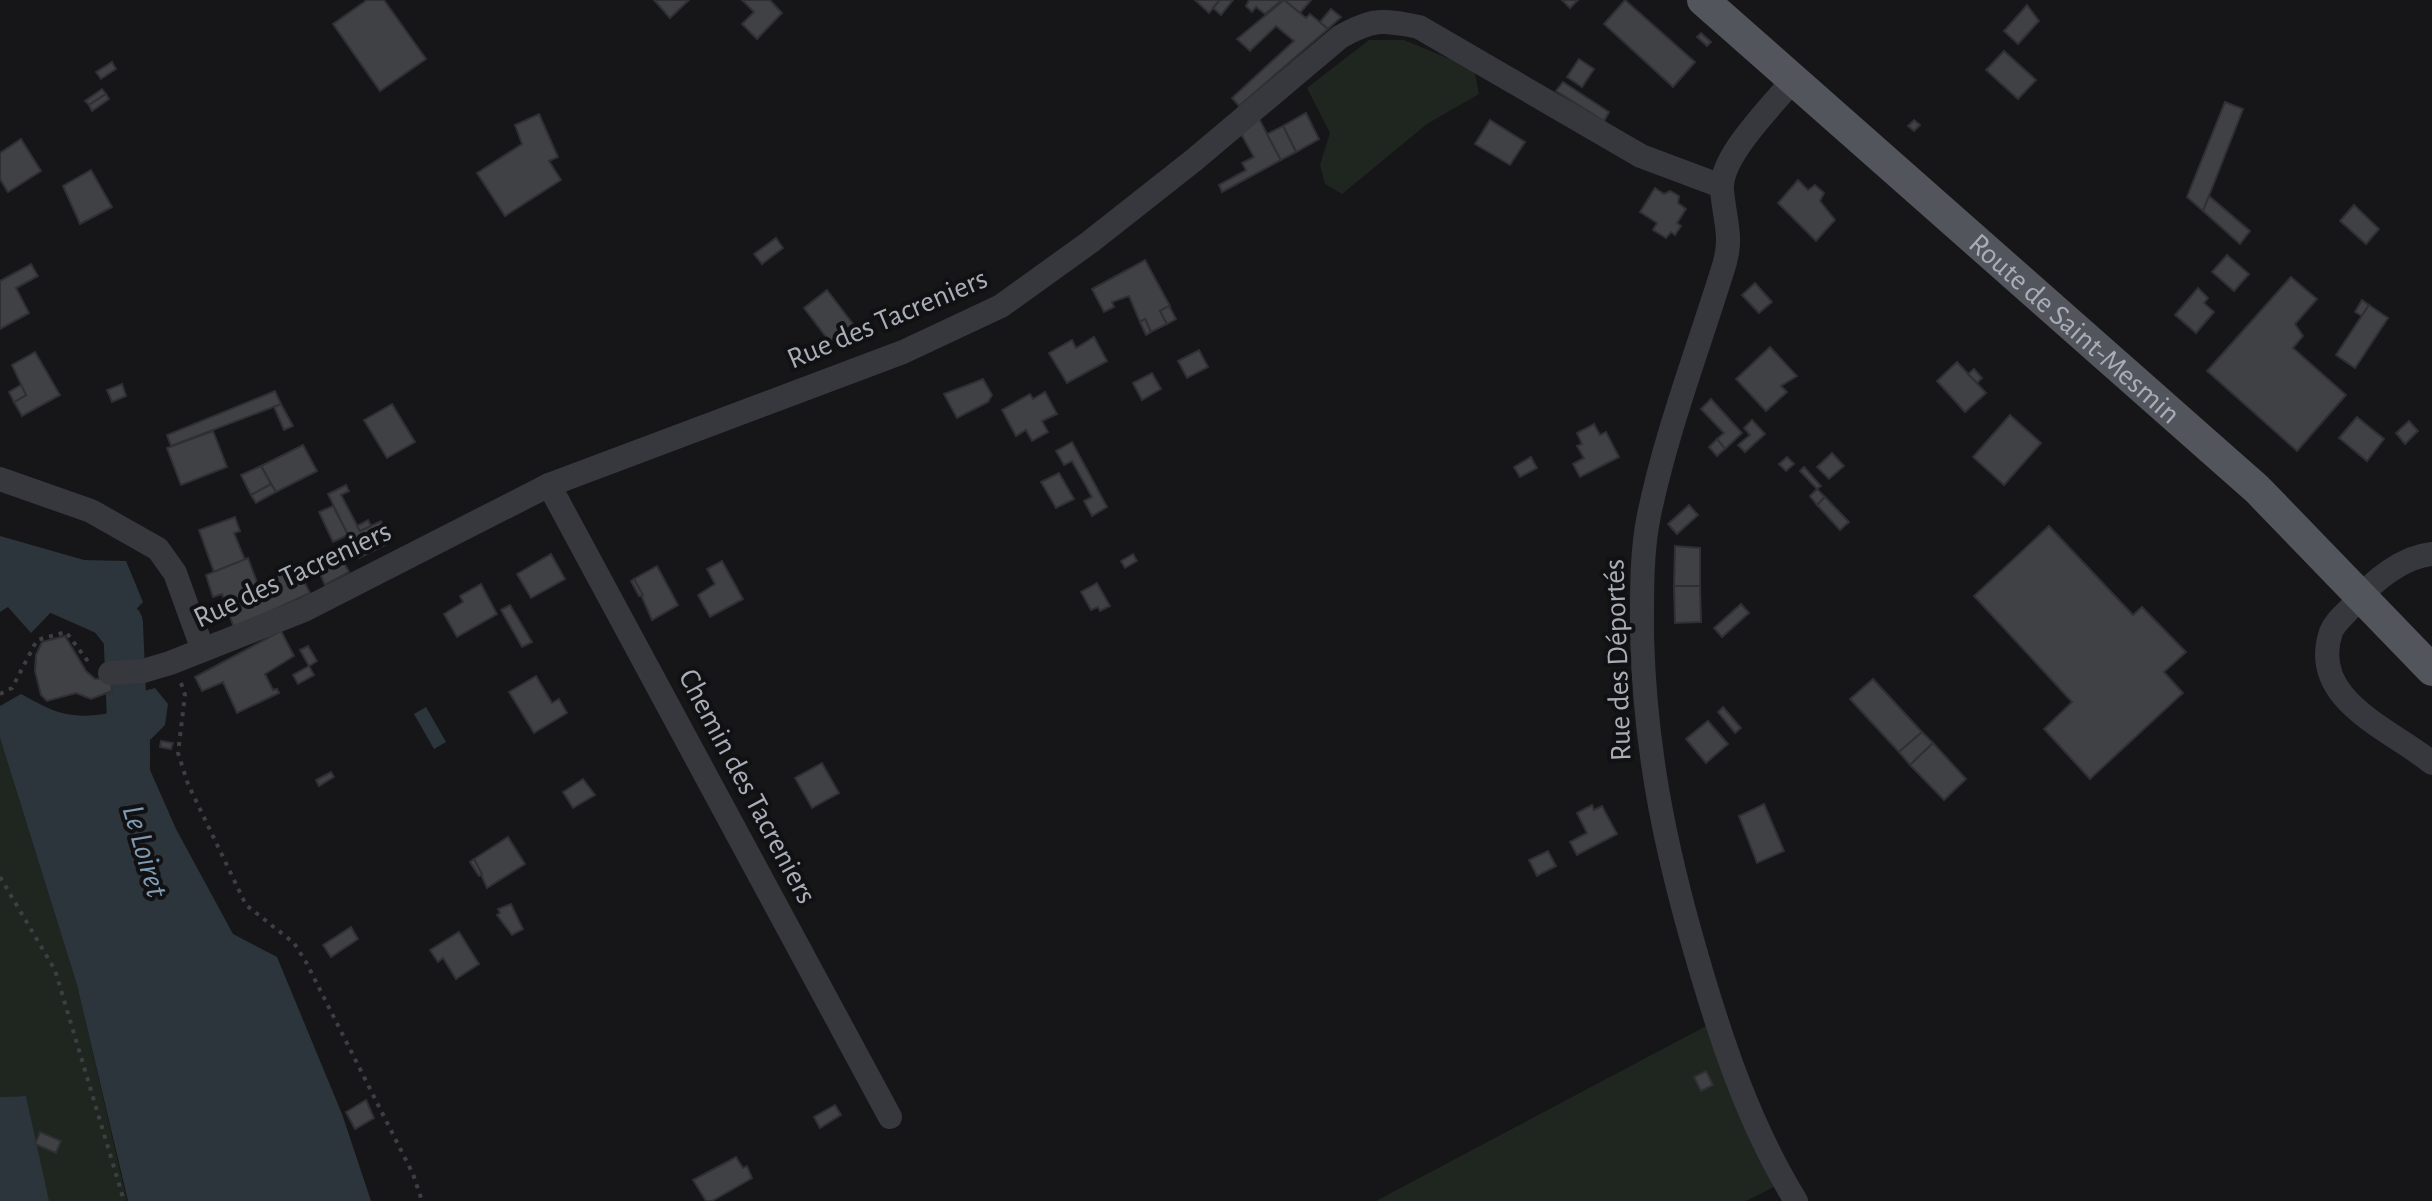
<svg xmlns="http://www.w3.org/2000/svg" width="2432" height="1201" font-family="'Alegreya Sans',sans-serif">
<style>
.green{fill:#1e261f}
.water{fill:#2c353c}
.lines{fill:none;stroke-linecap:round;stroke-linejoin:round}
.river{stroke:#2c353c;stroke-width:40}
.building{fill:#404145;stroke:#303034;stroke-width:2}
.path{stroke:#3d3f44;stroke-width:4;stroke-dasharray:4 6;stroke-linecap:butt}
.minor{stroke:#37383d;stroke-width:24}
.major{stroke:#53555c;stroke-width:32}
.labels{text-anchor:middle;stroke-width:8;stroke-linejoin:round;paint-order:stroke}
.street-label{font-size:30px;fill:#a8adb8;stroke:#111113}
.water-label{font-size:32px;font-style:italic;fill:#7f9bb3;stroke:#111113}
</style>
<rect width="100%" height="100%" fill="#161618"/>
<g class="green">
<path d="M 1369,40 L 1404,40 L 1474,69 L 1479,94 L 1427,124 L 1342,194 L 1325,184 L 1320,165 L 1330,133 L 1307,88 Z"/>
<path d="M 0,738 L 77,985 L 127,1201 L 48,1201 L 26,1096 L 0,1097 Z"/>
<path d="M 1708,1025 L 1774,1187 L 1746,1201 L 1376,1201 Z"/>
</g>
<g class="water">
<path d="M 0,536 L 84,560 L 126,561 L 143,602 L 123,623 L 134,642 L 116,659 L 86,621 L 54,609 L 31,633 L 8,607 L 0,612 Z"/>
<path d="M 155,688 L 168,704 L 165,725 L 150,740 L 150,770 L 176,829 L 233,934 L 277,957 L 342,1114 L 371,1201 L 128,1201 L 77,985 L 0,738 L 0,706 L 21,694 C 55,713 70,720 110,713 L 115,690 L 137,693 Z"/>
<path d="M 426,707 L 446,742 L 434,749 L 414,714 Z"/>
<path d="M 26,1096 L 49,1201 L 0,1201 L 0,1097 Z"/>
</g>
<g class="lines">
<path class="river" d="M 0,569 L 123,623 L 128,745"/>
</g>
<g class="building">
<path d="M 367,0 L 384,0 L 426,59 L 380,91 L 333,24 Z"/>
<path d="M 654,0 L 689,0 L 670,18 Z"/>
<path d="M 742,0 L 770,0 L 782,13 L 757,39 L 742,24 L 754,12 Z"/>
<path d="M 1195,0 L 1220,0 L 1209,13 Z"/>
<path d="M 1220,0 L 1233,0 L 1221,15 L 1213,8 Z"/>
<path d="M 1282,0 L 1265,14 L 1256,7 L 1252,12 L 1246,6 L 1249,0 Z"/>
<path d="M 1284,0 L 1311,0 L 1300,13 Z"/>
<path d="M 1284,0 L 1306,18 L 1310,14 L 1328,29 L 1239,106 L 1232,98 L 1294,41 L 1276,26 L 1250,51 L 1237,39 Z"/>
<path d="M 1562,0 L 1578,0 L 1570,8 Z"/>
<path d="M 1625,0 L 1695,62 L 1673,87 L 1604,24 Z"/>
<path d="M 2027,5 L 2039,21 L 2018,44 L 2004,31 Z"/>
<path d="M 1331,9 L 1341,17 L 1328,29 L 1320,22 Z"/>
<path d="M 1701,33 L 1711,42 L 1707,46 L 1697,37 Z"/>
<path d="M 2004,51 L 2036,80 L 2018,99 L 1986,70 Z"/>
<path d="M 1579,59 L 1594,69 L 1582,87 L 1567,77 Z"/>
<path d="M 112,62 L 116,69 L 101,79 L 96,72 Z"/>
<path d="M 1563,82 L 1609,112 L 1604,121 L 1556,91 Z"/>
<path d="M 102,89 L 106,94 L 89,105 L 85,101 Z"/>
<path d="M 106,94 L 109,99 L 92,111 L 89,105 Z"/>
<path d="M 2225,102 L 2243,109 L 2203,211 L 2187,197 Z"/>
<path d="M 1306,113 L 1319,139 L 1296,152 L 1283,126 Z"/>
<path d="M 539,114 L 558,157 L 549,161 L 561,180 L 505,216 L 477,173 L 522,144 L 515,125 Z"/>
<path d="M 1258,117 L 1281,160 L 1222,192 L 1219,185 L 1246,170 L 1242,163 L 1254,157 L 1240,132 Z"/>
<path d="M 1490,120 L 1525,142 L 1510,165 L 1475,144 Z"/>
<path d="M 1914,120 L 1920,125 L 1914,131 L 1908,126 Z"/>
<path d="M 1283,126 L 1296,152 L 1281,160 L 1267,134 Z"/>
<path d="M 21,139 L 41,171 L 8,192 L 0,179 L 0,153 Z"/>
<path d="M 91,170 L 112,207 L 80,224 L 63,186 Z"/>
<path d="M 1798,180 L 1808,190 L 1815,185 L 1824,193 L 1820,201 L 1835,220 L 1816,241 L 1778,203 Z"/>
<path d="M 1655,188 L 1664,194 L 1670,191 L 1679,196 L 1678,203 L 1686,209 L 1677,223 L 1681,226 L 1675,235 L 1671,232 L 1666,238 L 1653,230 L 1657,223 L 1640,212 Z"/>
<path d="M 2209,196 L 2250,231 L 2240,244 L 2203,211 Z"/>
<path d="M 2354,205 L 2379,229 L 2366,244 L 2340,221 Z"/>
<path d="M 776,238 L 783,248 L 762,264 L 754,254 Z"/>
<path d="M 2227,255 L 2249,274 L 2234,291 L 2212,272 Z"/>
<path d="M 1145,260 L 1170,306 L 1160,311 L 1167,324 L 1151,332 L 1145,319 L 1140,322 L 1129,296 L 1112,302 L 1114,307 L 1104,312 L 1092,289 Z"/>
<path d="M 31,264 L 38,276 L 16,288 L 29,313 L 0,329 L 0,281 Z"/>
<path d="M 2291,277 L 2317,299 L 2295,324 L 2303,336 L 2293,348 L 2346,395 L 2297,451 L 2207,371 Z"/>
<path d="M 1755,283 L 1772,302 L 1759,313 L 1742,295 Z"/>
<path d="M 2198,288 L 2208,298 L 2204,303 L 2214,312 L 2196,333 L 2175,315 Z"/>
<path d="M 827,290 L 853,324 L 830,342 L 804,308 Z"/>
<path d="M 2362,300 L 2369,305 L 2362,316 L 2355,312 Z"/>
<path d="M 2369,305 L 2388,318 L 2355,368 L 2336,355 Z"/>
<path d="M 1169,306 L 1176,319 L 1167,324 L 1160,311 Z"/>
<path d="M 1145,319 L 1151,332 L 1146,335 L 1140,322 Z"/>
<path d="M 1094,337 L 1107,361 L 1067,383 L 1049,353 L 1072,340 L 1076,348 Z"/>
<path d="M 1770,347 L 1797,376 L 1781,386 L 1787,392 L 1766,411 L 1736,379 Z"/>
<path d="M 1199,350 L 1208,367 L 1187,378 L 1178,361 Z"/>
<path d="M 35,352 L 60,395 L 22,416 L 14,402 L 26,395 L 12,365 Z"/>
<path d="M 1957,362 L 1986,393 L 1965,412 L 1937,381 Z"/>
<path d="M 1974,369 L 1982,378 L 1977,383 L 1968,374 Z"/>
<path d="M 1152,373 L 1161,389 L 1142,400 L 1133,383 Z"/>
<path d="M 983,379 L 992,395 L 988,402 L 957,418 L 944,394 Z"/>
<path d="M 122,384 L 126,396 L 112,402 L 107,390 Z"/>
<path d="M 21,385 L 26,395 L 14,402 L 9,392 Z"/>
<path d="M 275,391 L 281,404 L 171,446 L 167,435 Z"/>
<path d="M 1045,392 L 1057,414 L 1042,421 L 1048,432 L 1032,441 L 1026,430 L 1016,436 L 1002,410 L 1030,394 L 1033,399 Z"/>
<path d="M 1711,399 L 1742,433 L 1725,449 L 1717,439 L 1724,433 L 1701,409 Z"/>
<path d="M 281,404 L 293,426 L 284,430 L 274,407 Z"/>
<path d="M 392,404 L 415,442 L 387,458 L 364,420 Z"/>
<path d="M 2010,415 L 2041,443 L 2004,485 L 1973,457 Z"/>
<path d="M 2357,417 L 2384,439 L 2367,461 L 2339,438 Z"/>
<path d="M 1752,420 L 1765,434 L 1745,452 L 1738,445 L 1750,435 L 1744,428 Z"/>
<path d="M 2409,421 L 2418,431 L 2405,444 L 2396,433 Z"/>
<path d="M 1594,424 L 1600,435 L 1606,432 L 1619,457 L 1580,477 L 1573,464 L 1584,458 L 1577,446 L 1582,444 L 1577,433 Z"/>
<path d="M 213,431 L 227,467 L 181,485 L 167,448 Z"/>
<path d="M 1717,439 L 1725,449 L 1717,456 L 1709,447 Z"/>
<path d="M 1072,442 L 1107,507 L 1092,516 L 1084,501 L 1092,497 L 1072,461 L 1064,465 L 1056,451 Z"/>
<path d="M 303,445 L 317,471 L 276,492 L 261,466 Z"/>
<path d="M 1832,453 L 1844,466 L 1829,479 L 1817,467 Z"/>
<path d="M 1531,457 L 1537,468 L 1520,477 L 1514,467 Z"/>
<path d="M 1787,457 L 1794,464 L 1786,471 L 1779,464 Z"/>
<path d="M 261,466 L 271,484 L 251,495 L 241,475 Z"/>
<path d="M 1804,467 L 1821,486 L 1817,489 L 1800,471 Z"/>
<path d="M 1059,473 L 1074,499 L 1056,508 L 1041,482 Z"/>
<path d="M 271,484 L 276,492 L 256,503 L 251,495 Z"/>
<path d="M 346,485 L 349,491 L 341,495 L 360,531 L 381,521 L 391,542 L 359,558 L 328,494 Z"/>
<path d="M 1817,489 L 1825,497 L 1817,505 L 1810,496 Z"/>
<path d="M 1825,497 L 1849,522 L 1840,530 L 1817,505 Z"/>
<path d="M 1689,505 L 1698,515 L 1677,534 L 1668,524 Z"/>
<path d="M 333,506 L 348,535 L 333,542 L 319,512 Z"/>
<path d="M 235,517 L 240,531 L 234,533 L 245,560 L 214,572 L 199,530 Z"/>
<path d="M 368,520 L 371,526 L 360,531 L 357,526 Z"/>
<path d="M 2049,526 L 2133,615 L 2142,607 L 2186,652 L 2164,672 L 2183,693 L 2090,779 L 2044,729 L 2072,702 L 1974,596 Z"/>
<path d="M 1675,546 L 1700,548 L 1700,586 L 1674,586 Z"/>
<path d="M 551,554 L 565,579 L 531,598 L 517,574 Z"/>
<path d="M 1133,554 L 1137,561 L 1125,568 L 1121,561 Z"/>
<path d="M 340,555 L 349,572 L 325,585 L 317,567 Z"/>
<path d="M 248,558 L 258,585 L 296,566 L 310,593 L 234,628 L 222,594 L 213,597 L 206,575 Z"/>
<path d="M 722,561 L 743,599 L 710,617 L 698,595 L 715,584 L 707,569 Z"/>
<path d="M 657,566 L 678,605 L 652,620 L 634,579 Z"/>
<path d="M 634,579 L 643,595 L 639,596 L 631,581 Z"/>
<path d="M 1097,583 L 1110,606 L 1100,611 L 1098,607 L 1091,610 L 1081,592 Z"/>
<path d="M 481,584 L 497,614 L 457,637 L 444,614 L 463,602 L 460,596 Z"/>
<path d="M 1674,586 L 1700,586 L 1701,622 L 1675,623 Z"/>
<path d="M 1741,604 L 1749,613 L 1722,637 L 1714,628 Z"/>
<path d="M 510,605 L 532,642 L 522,647 L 501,610 Z"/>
<path d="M 281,631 L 294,656 L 265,674 L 273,690 L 277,689 L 279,693 L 237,713 L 223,682 L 202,691 L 195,677 Z"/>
<path d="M 65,636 L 86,671 L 95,679 L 111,678 L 112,691 L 91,699 L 76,693 L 47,701 L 41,695 L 35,671 L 36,655 L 42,642 Z"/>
<path d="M 308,646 L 317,661 L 309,666 L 300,650 Z"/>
<path d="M 309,666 L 314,675 L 298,684 L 293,675 Z"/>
<path d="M 536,676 L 552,703 L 559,699 L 567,713 L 534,733 L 509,692 Z"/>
<path d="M 1873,679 L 1922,732 L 1899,752 L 1850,699 Z"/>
<path d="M 1723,707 L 1741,728 L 1735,733 L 1718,712 Z"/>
<path d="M 1708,721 L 1728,744 L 1706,763 L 1686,739 Z"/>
<path d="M 1922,732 L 1933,743 L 1910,765 L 1899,752 Z"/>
<path d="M 161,741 L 173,743 L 171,749 L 160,747 Z"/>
<path d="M 1933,743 L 1966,779 L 1944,800 L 1910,765 Z"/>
<path d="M 822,763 L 839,793 L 812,808 L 795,778 Z"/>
<path d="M 331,772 L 334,777 L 319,786 L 316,780 Z"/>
<path d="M 583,779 L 595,795 L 573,808 L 563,792 Z"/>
<path d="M 1764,804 L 1784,851 L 1757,863 L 1739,816 Z"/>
<path d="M 1592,805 L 1594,810 L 1602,806 L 1617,834 L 1577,855 L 1570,842 L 1587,833 L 1577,813 Z"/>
<path d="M 508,837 L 525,864 L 487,888 L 474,859 Z"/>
<path d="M 1548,851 L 1556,866 L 1537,876 L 1529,860 Z"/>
<path d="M 474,859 L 482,874 L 479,876 L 470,862 Z"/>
<path d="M 511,904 L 523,929 L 512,935 L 497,915 L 500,913 L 498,909 Z"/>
<path d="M 351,927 L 358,939 L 331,957 L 323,945 Z"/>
<path d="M 459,932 L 479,964 L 456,979 L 443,958 L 438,962 L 430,950 Z"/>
<path d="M 1706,1071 L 1713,1085 L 1701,1091 L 1694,1077 Z"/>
<path d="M 366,1100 L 374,1118 L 355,1129 L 346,1112 Z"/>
<path d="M 835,1105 L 841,1115 L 820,1128 L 814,1117 Z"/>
<path d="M 40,1132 L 61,1141 L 56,1153 L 35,1144 Z"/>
<path d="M 736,1157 L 743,1168 L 747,1166 L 752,1178 L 712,1201 L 706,1201 L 693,1180 Z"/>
</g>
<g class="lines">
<g class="path">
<path d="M 181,683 L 185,695 L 178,753 L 188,784 L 246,905 L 294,943 L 306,962 L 413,1174 L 422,1201"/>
<path d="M 0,694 L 12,688 L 37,640 L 66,632 L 90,664"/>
<path d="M 0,877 L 55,970 L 124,1201"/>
</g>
<g class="minor">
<path d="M 1793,80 C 1773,105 1719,157 1722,190 C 1725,224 1734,238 1722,272 C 1697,352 1666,433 1649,515 C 1641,554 1642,596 1642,636 C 1645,747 1664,843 1695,950 C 1720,1037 1748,1123 1796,1201"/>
<path d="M 0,479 L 91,511 L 158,549 L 175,573 L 203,650"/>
<path d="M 549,485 L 890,1117"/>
<path d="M 2432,554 C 2402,557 2373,581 2355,603 C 2348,612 2335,621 2331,632 C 2308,700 2391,729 2432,763"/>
<path d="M 110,673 L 143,671 L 170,663 L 304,610 L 549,485 L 903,352 L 1001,306 L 1090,242 L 1194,160 L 1340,37 C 1373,18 1383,20 1419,27 L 1641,156 L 1721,186"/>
</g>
<path class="major" id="s1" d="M 1703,0 L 2257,489 L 2432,670"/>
</g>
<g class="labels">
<g class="street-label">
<text transform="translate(887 318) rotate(-23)" y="10">Rue des Tacreniers</text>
<text dy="10" stroke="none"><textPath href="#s1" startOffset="496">Route de Saint-Mesmin</textPath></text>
<text transform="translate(292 574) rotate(-25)" y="10">Rue des Tacreniers</text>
<text transform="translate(1617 660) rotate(-92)" y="10">Rue des Déportés</text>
<text transform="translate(748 786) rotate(62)" y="10">Chemin des Tacreniers</text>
</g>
<g class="water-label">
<text transform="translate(146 851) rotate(74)" y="11">Le Loiret</text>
</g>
</g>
</svg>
